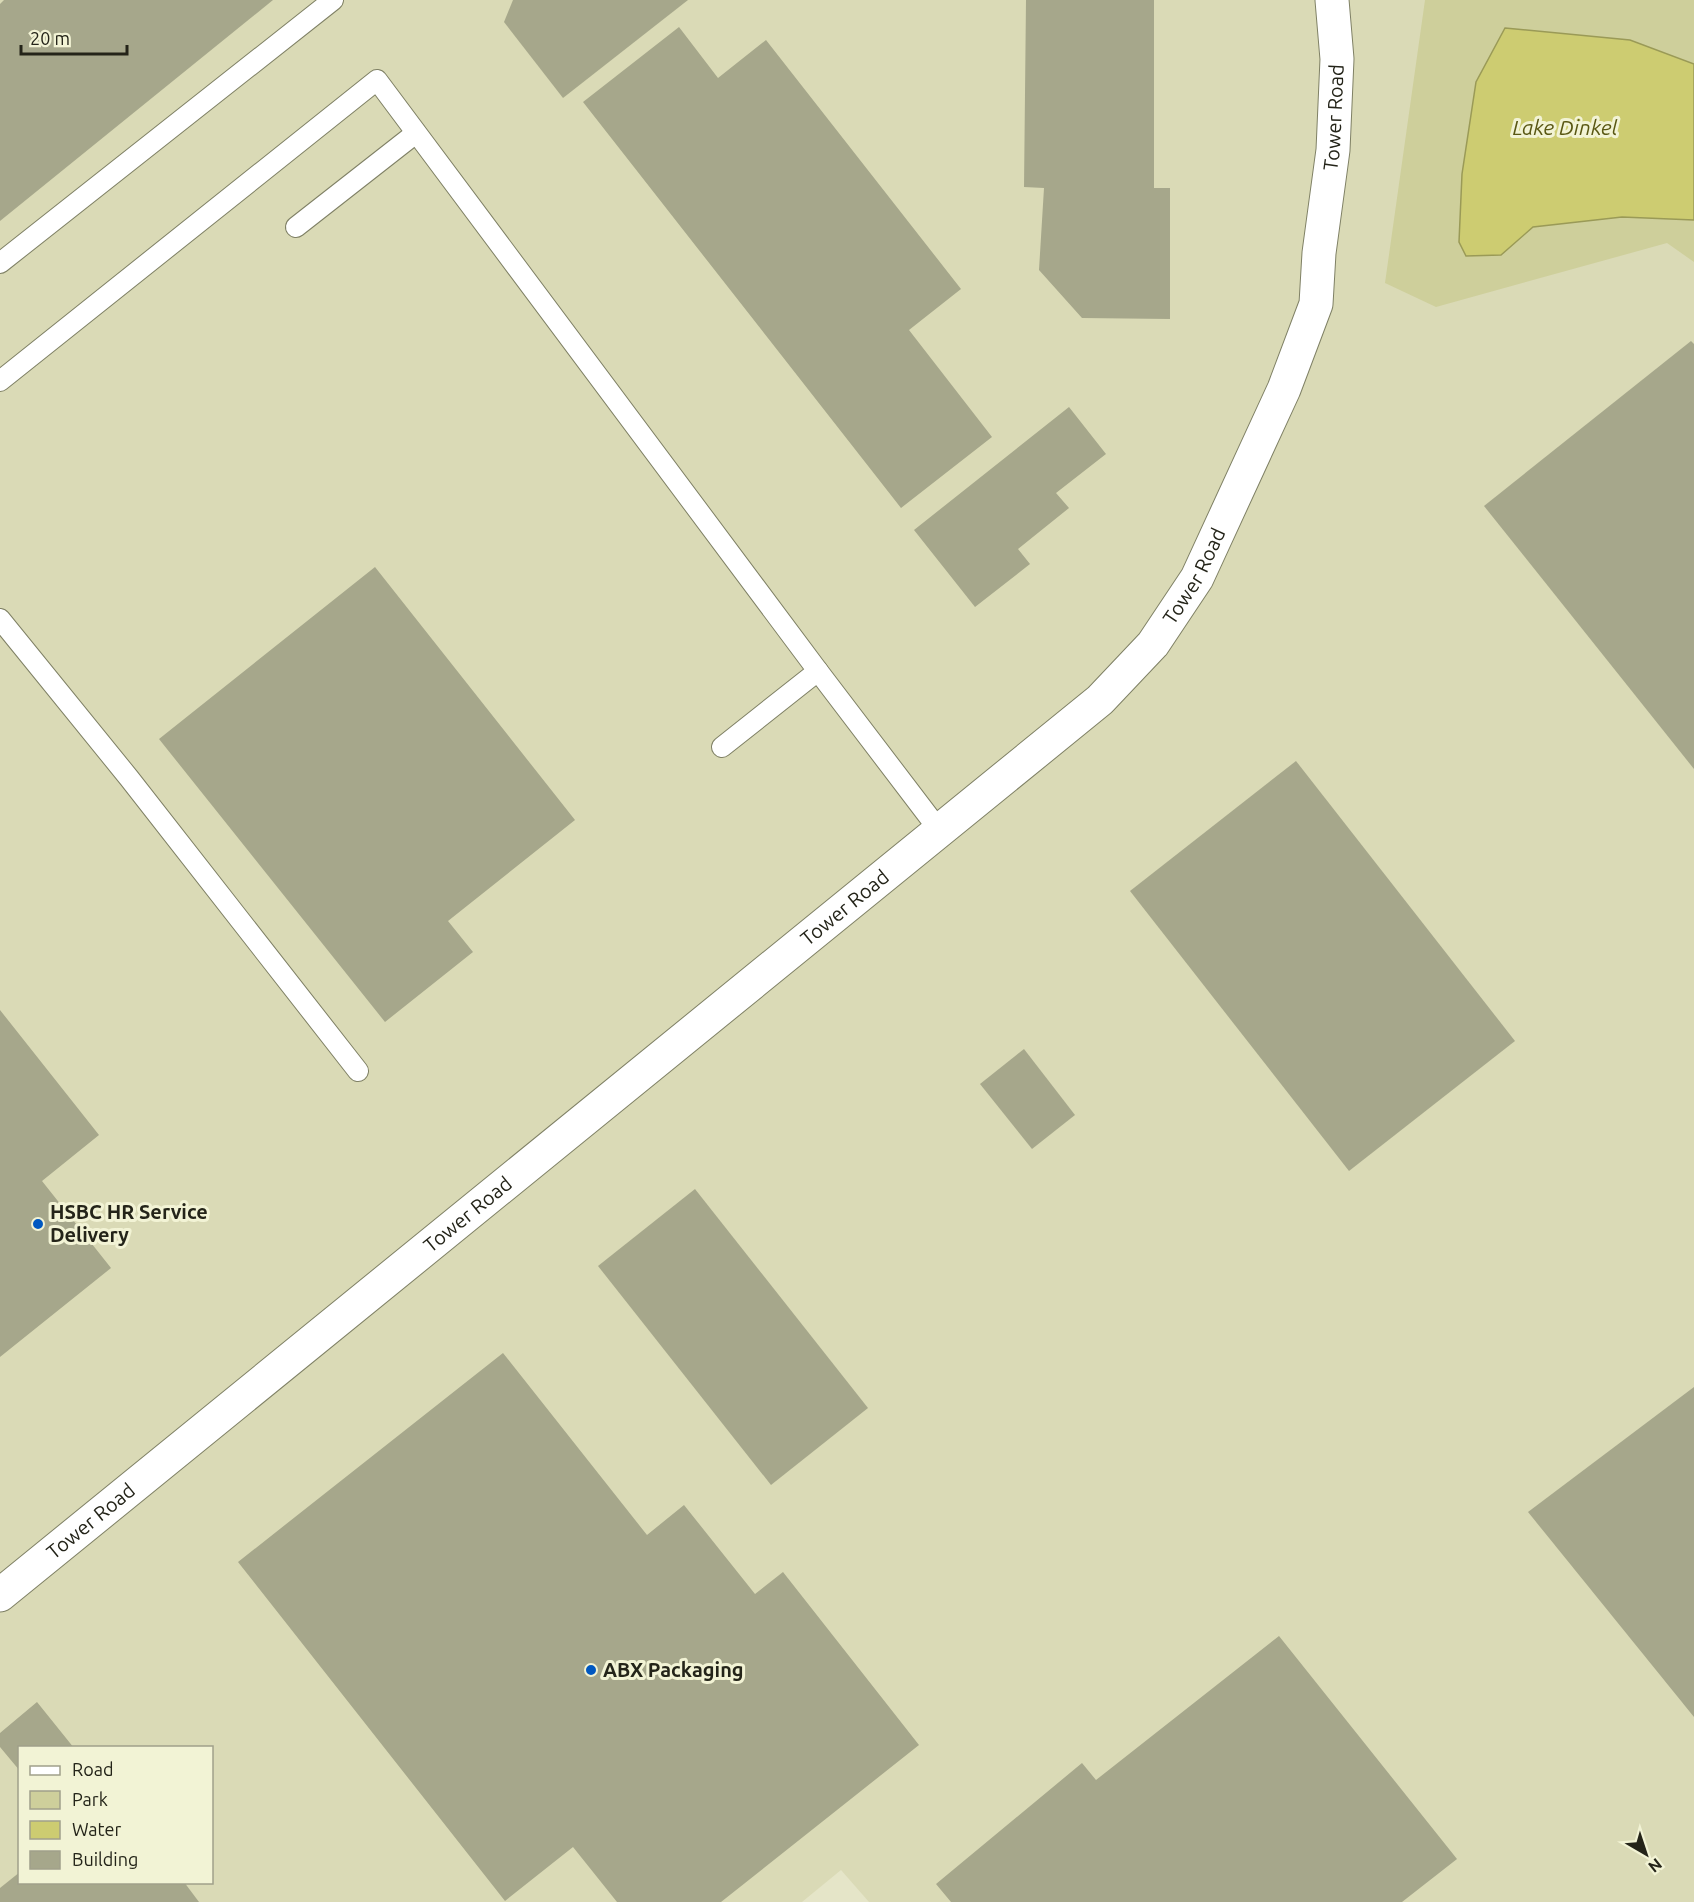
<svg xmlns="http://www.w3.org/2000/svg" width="1694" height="1902" font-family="Ubuntu,sans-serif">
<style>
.built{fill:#dadab6;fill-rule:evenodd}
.green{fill:#cecf9b}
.water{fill:#cdcc71;stroke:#9a9a57;stroke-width:1.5}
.building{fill:#a6a78b}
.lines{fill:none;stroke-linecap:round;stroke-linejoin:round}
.service-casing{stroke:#7f8065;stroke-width:22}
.minor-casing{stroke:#7f8065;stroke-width:35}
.service{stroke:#fff;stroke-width:20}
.minor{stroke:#fff;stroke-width:33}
.poi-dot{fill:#0058c1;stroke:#f2f3d5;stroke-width:2}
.labels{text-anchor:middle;stroke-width:6;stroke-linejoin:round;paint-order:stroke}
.street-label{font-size:20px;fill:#242419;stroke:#f2f3d5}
.poi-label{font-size:20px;font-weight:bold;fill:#242419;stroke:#f2f3d5;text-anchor:start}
.water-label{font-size:21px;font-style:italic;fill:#595713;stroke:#f2f3d5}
</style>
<rect width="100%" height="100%" fill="#e5e5c8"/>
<path class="built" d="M 0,0 L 1694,0 L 1694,1902 L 869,1902 L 841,1870 L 802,1902 L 0,1902 ZM 20,1748 L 212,1748 L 212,1882 L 20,1882 Z"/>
<path class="green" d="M 1425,0 L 1694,0 L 1694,262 L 1667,243 L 1436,307 L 1385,283 Z"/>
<path class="water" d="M 1505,28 L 1630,40 L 1694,64 L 1694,220 L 1622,217 L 1533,227 L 1501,255 L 1466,256 L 1459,242 L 1462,174 L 1476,82 Z"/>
<g class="building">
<path d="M 4,0 L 273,0 L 0,221 L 0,4 Z"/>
<path d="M 513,0 L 688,0 L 563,98 L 504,22 Z"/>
<path d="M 1026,0 L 1154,0 L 1154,188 L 1170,188 L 1170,319 L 1082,318 L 1039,270 L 1044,188 L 1024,187 Z"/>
<path d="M 679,27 L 718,78 L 766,40 L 961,289 L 909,330 L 992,437 L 901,508 L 583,102 Z"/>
<path d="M 1691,341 L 1694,344 L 1694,769 L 1484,506 Z"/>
<path d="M 1069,407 L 1106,454 L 1056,493 L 1069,508 L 1018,549 L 1030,564 L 975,607 L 914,530 Z"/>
<path d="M 375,567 L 575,820 L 448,921 L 473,952 L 385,1022 L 159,739 Z"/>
<path d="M 1296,761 L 1515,1041 L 1349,1171 L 1130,891 Z"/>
<path d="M 0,1010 L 99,1135 L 42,1181 L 111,1268 L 0,1357 Z"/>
<path d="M 1024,1049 L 1075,1115 L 1032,1149 L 980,1084 Z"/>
<path d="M 695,1189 L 868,1408 L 771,1485 L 598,1266 Z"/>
<path d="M 503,1353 L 647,1535 L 684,1505 L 755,1594 L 783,1572 L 919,1745 L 721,1902 L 617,1902 L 573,1847 L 505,1901 L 238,1562 Z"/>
<path d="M 1694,1387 L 1694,1717 L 1528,1512 Z"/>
<path d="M 1279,1636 L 1457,1859 L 1402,1902 L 951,1902 L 936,1884 L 1082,1763 L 1096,1780 Z"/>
<path d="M 37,1702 L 74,1748 L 20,1748 L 20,1771 L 0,1747 L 0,1733 Z"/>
<path d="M 20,1872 L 20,1882 L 184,1882 L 199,1902 L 0,1902 L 0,1888 Z"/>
</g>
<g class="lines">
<g class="service-casing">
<g id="service">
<path d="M 296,227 L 416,133"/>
<path d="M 0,263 L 333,0"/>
<path d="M 0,381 L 377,80 L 818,671 L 939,830"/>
<path d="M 0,619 L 129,778 L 358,1071"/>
<path d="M 722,747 L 818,671"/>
</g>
</g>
<g class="minor-casing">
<g id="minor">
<path id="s1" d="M 0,1595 L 1100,700 L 1153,644 L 1197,578 L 1284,389 L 1316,304 L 1319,253 L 1333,150 L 1337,59 L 1332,0"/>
</g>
</g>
<use href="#service" class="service"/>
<use href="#minor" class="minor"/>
</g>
<g class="poi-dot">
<circle cx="38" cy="1224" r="6"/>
<circle cx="591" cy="1670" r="6"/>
</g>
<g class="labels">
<g class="street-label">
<text dy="7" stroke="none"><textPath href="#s1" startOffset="2061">Tower Road</textPath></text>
<text dy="7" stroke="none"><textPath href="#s1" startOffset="1575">Tower Road</textPath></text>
<text dy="7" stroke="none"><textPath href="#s1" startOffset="1089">Tower Road</textPath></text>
<text dy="7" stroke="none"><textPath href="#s1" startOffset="603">Tower Road</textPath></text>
<text dy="7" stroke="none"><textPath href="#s1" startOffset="117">Tower Road</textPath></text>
</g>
<g class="poi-label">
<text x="50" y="1219">HSBC HR Service<tspan x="50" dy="23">Delivery</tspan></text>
<text x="603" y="1677">ABX Packaging</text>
</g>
<g class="water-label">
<text x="1565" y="135">Lake Dinkel</text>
</g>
</g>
<rect x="18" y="1746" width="195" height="138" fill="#f2f3d5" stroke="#a0a08a" stroke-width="1.5"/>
<rect x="30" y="1766" width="30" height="9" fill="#ffffff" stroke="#a0a08a" stroke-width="1.5"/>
<text x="72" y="1776" font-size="18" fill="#242419">Road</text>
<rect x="30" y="1791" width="30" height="18" fill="#cecf9b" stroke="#a0a08a" stroke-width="1.5"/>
<text x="72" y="1806" font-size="18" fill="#242419">Park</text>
<rect x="30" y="1821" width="30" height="18" fill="#cdcc71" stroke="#a0a08a" stroke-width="1.5"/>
<text x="72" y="1836" font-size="18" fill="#242419">Water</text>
<rect x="30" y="1851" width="30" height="18" fill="#a6a78b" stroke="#a0a08a" stroke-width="1.5"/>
<text x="72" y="1866" font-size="18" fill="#242419">Building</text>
<g transform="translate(1646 1854) rotate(141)" stroke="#f2f3d5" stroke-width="4.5" paint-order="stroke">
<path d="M0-4.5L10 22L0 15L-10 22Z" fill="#242419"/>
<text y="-9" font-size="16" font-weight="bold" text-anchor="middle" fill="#242419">N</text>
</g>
<path d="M21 45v9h106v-9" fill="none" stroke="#242419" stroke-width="3"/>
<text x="30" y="45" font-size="18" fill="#242419" stroke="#f2f3d5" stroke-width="4.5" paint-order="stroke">20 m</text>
</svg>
